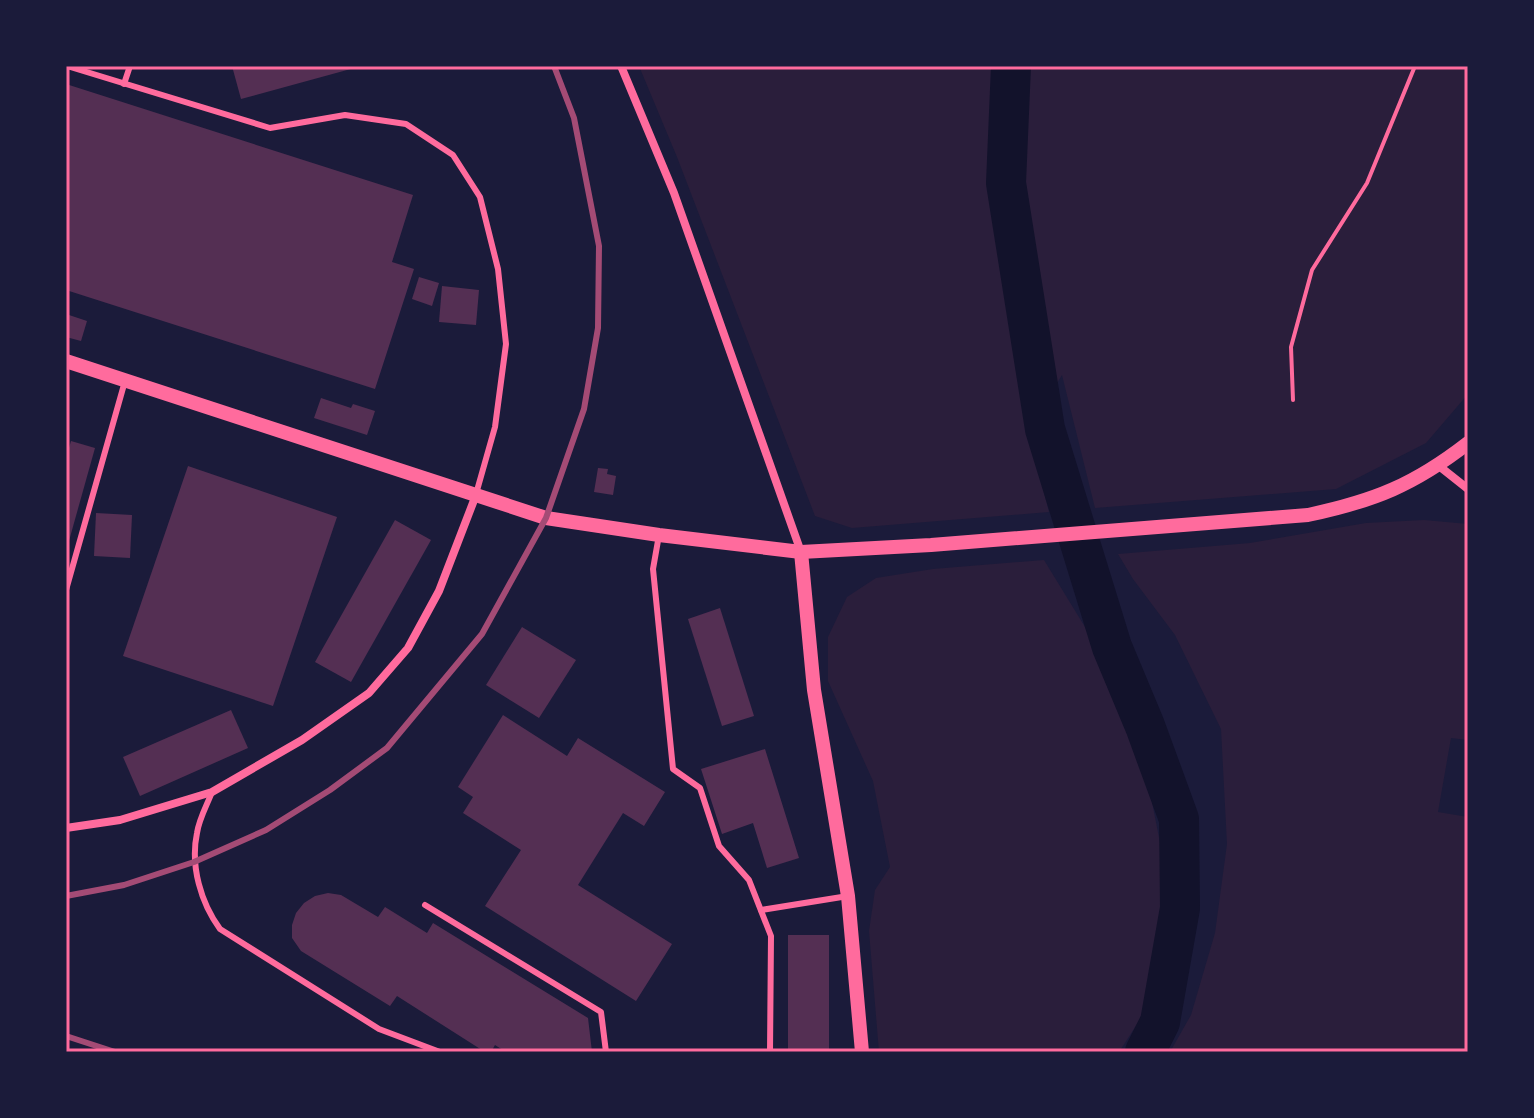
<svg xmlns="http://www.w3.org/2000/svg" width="1534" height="1118" font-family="Raleway,sans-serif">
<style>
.green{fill:#2a1e3b}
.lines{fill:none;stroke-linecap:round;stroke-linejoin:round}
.river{stroke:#12122b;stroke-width:40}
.building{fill:#542f53}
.path{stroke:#ff6b9d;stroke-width:4}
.service{stroke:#ff6b9d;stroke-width:6}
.minor{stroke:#ff6b9d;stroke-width:8}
.tertiary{stroke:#ff6b9d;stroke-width:14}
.rail{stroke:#a44b75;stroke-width:6}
.neatline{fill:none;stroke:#ff6b9d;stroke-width:3}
</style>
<rect width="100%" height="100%" fill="#1b1b3a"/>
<g class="green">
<path d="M 639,66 L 1468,66 L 1468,394 L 1426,443 L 1336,489 L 1095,508 L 1062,375 L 1028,429 L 1049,512 L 852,528 L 815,516 L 677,157 Z"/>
<path d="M 1424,520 L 1468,524 L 1468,740 L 1451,738 L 1438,812 L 1468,817 L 1468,1052 L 1170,1052 L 1191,1015 L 1215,933 L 1227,844 L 1221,729 L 1175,635 L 1133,579 L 1118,554 L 1250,543 L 1366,523 Z"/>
<path d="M 1044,560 L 1085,627 L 1147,777 L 1168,883 L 1145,1012 L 1119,1052 L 879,1052 L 869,931 L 875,890 L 890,867 L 873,781 L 828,681 L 828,637 L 847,597 L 876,578 L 933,569 Z"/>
</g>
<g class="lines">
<path class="river" d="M 1011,66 L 1006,183 L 1045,429 L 1112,647 L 1145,726 L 1179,819 L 1180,908 L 1160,1022 L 1145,1052"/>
</g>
<g class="building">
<path d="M 232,66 L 358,66 L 358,67 L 241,99 Z"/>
<path d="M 66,84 L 413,195 L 392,262 L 414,269 L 375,389 L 66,290 Z"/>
<path d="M 419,277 L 439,283 L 432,306 L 412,299 Z"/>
<path d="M 442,286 L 479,290 L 476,325 L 439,322 Z"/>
<path d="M 66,314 L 87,321 L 81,341 L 66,337 Z"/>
<path d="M 321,398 L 351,408 L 353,404 L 375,411 L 367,435 L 314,418 Z"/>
<path d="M 71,441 L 95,448 L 67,548 L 66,458 Z"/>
<path d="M 188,466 L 337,517 L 273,706 L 123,656 Z"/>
<path d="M 598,468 L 608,469 L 607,474 L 616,476 L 613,495 L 594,492 Z"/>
<path d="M 96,513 L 132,515 L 130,558 L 94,556 Z"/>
<path d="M 395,520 L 431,540 L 351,682 L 315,662 Z"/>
<path d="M 720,608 L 754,716 L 722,726 L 688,619 Z"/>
<path d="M 522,627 L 576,660 L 539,718 L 486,685 Z"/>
<path d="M 231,710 L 248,748 L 140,796 L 123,757 Z"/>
<path d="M 503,715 L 567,756 L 578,738 L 665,792 L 644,826 L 623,813 L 578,885 L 672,944 L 636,1001 L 485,906 L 521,850 L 463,813 L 473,797 L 458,787 Z"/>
<path d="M 765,749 L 799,858 L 767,868 L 753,823 L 722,834 L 701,769 Z"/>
<path d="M 328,893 L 341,895 L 378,917 L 385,907 L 427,933 L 433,923 L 588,1018 L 592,1052 L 506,1052 L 495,1045 L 491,1052 L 485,1052 L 397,996 L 390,1006 L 301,951 L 292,938 L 292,925 L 296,913 L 304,903 L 315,896 Z"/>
<rect x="788" y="935" width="41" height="117"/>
</g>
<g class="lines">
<path class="path" d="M 1293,400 L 1291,347 L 1312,270 L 1367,183 L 1415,66"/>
<g class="service">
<path d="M 67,66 L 270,128 L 345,115 L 406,124 L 453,155 L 480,197 L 498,269 L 506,344 L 495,427 L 476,494"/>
<path d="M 124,84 L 130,66"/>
<path d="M 659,535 L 653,569 L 673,769 L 700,788 L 719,846 L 749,880 L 771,936 L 770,1052"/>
<path d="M 66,590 L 125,381"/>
<path d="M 212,792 C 207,805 199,819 197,833 C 190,866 201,903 220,929 L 379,1029 L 440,1052"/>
<path d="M 425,905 L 601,1012 L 606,1052"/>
<path d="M 761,910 L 848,896"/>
</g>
<g class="minor">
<path d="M 621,66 L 674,193 L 801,552"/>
<path d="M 1439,466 L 1468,489"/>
<path d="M 66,828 L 120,820 L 212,792 L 302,740 L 369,693 L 408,648 L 439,591 L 476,495"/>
</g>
<g class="tertiary">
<path d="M 66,361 L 546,518 L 659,535 L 801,552 L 931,545 L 1308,515 C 1374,501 1414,485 1468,443"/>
<path d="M 801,552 L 814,690 L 848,896 L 862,1052"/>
</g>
<g class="rail">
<path d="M 66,896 L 124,885 L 194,862 L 266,830 L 330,790 L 387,748 L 482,634 L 546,518 L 584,409 L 598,328 L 599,246 L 574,118 L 554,66"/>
<path d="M 66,1036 L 115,1052"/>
</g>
</g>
<rect width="1534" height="1118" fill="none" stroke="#1b1b3a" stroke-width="136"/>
<rect x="68" y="68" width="1398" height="982" class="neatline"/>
</svg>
